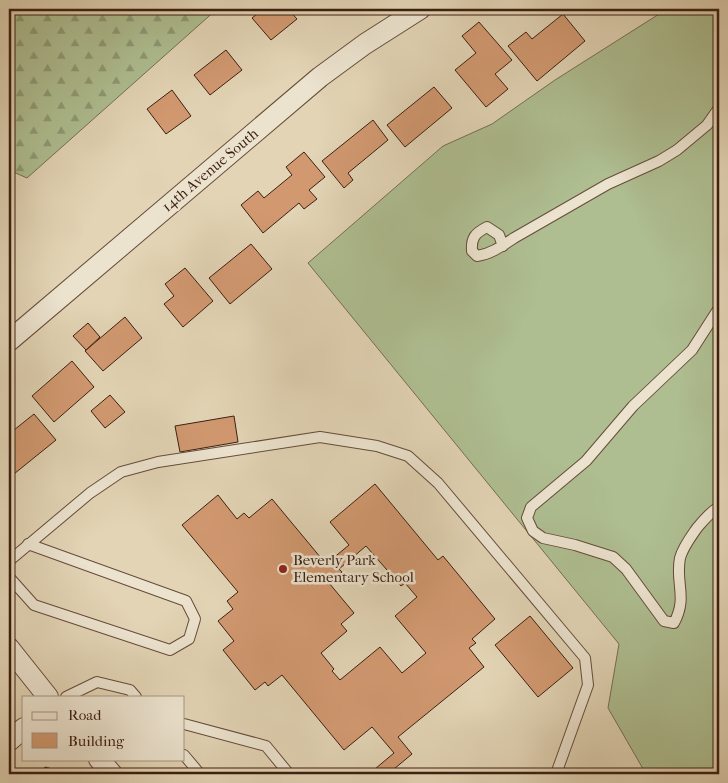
<svg xmlns="http://www.w3.org/2000/svg" width="728" height="783" font-family="'IM FELL French Canon',serif">
<style>
.grass{fill:#aebe91;stroke:#756e51}
.forest{fill:url(#forest-firs);stroke:#756e51}
.building{fill:#d29971;stroke:#3c1f11;fill-rule:evenodd}
.lines{fill:none;stroke-linecap:round;stroke-linejoin:round}
.service-casing{stroke:#664c3a;stroke-width:12}
.minor-casing{stroke:#664c3a;stroke-width:22}
.service{stroke:#ece3cf;stroke-width:10}
.minor{stroke:#ece3cf;stroke-width:20}
.poi-dot{fill:#8f2418;stroke:#ece3cf;stroke-width:2}
.labels{text-anchor:middle;stroke-width:5;stroke-linejoin:round;paint-order:stroke}
.street-label{font-size:15px;fill:#3c1f11;stroke:#ece3cf}
.poi-label{font-size:15px;fill:#3c1f11;stroke:#ece3cf;text-anchor:start}
</style>
<defs>
<pattern id="forest-firs" width="22" height="20" patternUnits="userSpaceOnUse" patternTransform="scale(1.25)"><rect width="22" height="20" fill="#aebe91"/><path d="M5 1l3.5 6h-7zM16 11l3.5 6h-7z" fill="#8f9a75"/></pattern>
</defs>
<rect width="100%" height="100%" fill="#e2d4b5"/>
<filter id="stains"><feTurbulence type="fractalNoise" baseFrequency=".004" numOctaves="4"/><feColorMatrix values="0 0 0 0 .2 0 0 0 0 .09 0 0 0 0 .02 0 0 0 .5 -.17"/></filter>
<radialGradient id="worn" r=".72"><stop offset=".6" stop-color="#630" stop-opacity="0"/><stop offset="1" stop-color="#630" stop-opacity=".3"/></radialGradient>
<path class="grass" d="M 667,9 L 719,9 L 719,774 L 646,774 L 608,708 L 619,644 L 308,263 L 443,146 L 492,124 L 555,80 Z"/>
<path class="forest" d="M 9,9 L 217,9 L 27,178 L 9,170 Z"/>
<g class="building">
<path d="M 263,9 L 288,9 L 297,19 L 271,40 L 252,18 Z"/>
<path d="M 579,9 L 591,9 L 584,15 Z"/>
<path d="M 563,14 L 585,41 L 537,81 L 508,46 L 526,32 L 532,39 Z"/>
<path d="M 479,22 L 512,60 L 495,74 L 508,89 L 486,107 L 455,70 L 476,53 L 462,36 Z"/>
<path d="M 226,50 L 242,70 L 210,95 L 194,75 Z"/>
<path d="M 434,87 L 452,108 L 405,147 L 387,125 Z"/>
<path d="M 172,90 L 191,116 L 166,134 L 147,109 Z"/>
<path d="M 373,120 L 388,140 L 348,173 L 353,180 L 344,188 L 322,161 Z"/>
<path d="M 304,152 L 325,177 L 309,190 L 317,199 L 304,209 L 299,203 L 263,233 L 241,205 L 258,191 L 264,198 L 292,175 L 286,167 Z"/>
<path d="M 251,244 L 272,269 L 230,304 L 209,278 Z"/>
<path d="M 185,268 L 213,301 L 183,327 L 164,304 L 174,296 L 165,284 Z"/>
<path d="M 125,317 L 142,338 L 103,371 L 85,351 Z"/>
<path d="M 88,323 L 100,337 L 86,350 L 73,336 Z"/>
<path d="M 72,361 L 94,387 L 54,422 L 32,396 Z"/>
<path d="M 110,395 L 125,412 L 105,428 L 91,411 Z"/>
<path d="M 34,414 L 56,440 L 9,478 L 9,434 Z"/>
<path d="M 234,416 L 238,442 L 180,452 L 175,426 Z"/>
<path d="M 375,484 L 438,560 L 443,556 L 495,619 L 472,639 L 476,643 L 469,648 L 484,667 L 398,737 L 412,754 L 394,769 L 399,774 L 369,774 L 394,753 L 372,727 L 344,750 L 282,675 L 268,686 L 265,682 L 255,690 L 223,650 L 234,641 L 218,621 L 233,609 L 227,601 L 238,592 L 182,525 L 218,495 L 237,519 L 244,513 L 249,518 L 272,499 L 326,564 L 349,545 L 330,522 ZM 366,546 L 401,586 L 405,583 L 417,597 L 395,616 L 426,653 L 402,673 L 380,647 L 340,680 L 332,671 L 334,669 L 321,653 L 347,631 L 341,624 L 354,613 L 329,583 L 342,572 L 339,569 Z"/>
<path d="M 530,616 L 573,668 L 538,697 L 495,645 Z"/>
<path d="M 45,767 L 71,774 L 43,774 Z"/>
</g>
<g class="lines">
<g class="service-casing">
<g id="service">
<path d="M 503,246 L 499,235 L 487,227 C 475,233 471,238 472,251 L 477,256 C 491,254 502,246 514,238 L 608,184 L 659,161 L 677,150 L 707,125 L 719,108"/>
<path d="M 719,308 L 692,350 L 633,406 L 586,461 L 531,507 L 527,518 L 533,531 L 543,538 L 575,545 L 613,557 L 626,569 L 664,621 L 674,623 C 688,597 675,583 680,558 C 683,547 690,538 697,528 C 703,521 711,511 719,507"/>
<path d="M 9,561 L 90,493 L 121,472 L 158,462 L 320,437 L 377,446 L 408,456 L 438,483 L 585,658 L 588,685 L 556,774"/>
<path d="M 9,577 L 34,605 L 170,650 L 189,639 L 195,619 L 186,601 L 28,544"/>
<path d="M 66,697 L 97,682 L 130,690 L 136,697"/>
<path d="M 184,724 L 266,746 L 289,774"/>
<path d="M 184,755 L 200,774"/>
</g>
</g>
<g class="minor-casing">
<g id="minor">
<path d="M 9,341 L 320,77 L 365,44 L 420,9"/>
<path d="M 9,648 L 48,697"/>
<path d="M 9,741 L 24,728"/>
<path d="M 99,759 L 112,774"/>
</g>
</g>
<use href="#service" class="service"/>
<use href="#minor" class="minor"/>
</g>
<circle class="poi-dot" cx="283" cy="569" r="5"/>
<g class="labels">
<g class="street-label">
<text transform="translate(210 170) rotate(-40)" y="5">14th Avenue South</text>
</g>
<g class="poi-label">
<text x="293" y="565">Beverly Park<tspan x="293" dy="17">Elementary School</tspan></text>
</g>
</g>
<rect width="728" height="783" fill="none" stroke="#e2d4b5" stroke-width="30"/>
<rect x="10" y="10" width="708" height="763" fill="none" stroke="#3c1f11" stroke-width="2.5"/>
<rect x="15" y="15" width="698" height="753" fill="none" stroke="#3c1f11"/>
<rect x="22" y="696" width="162" height="65" fill="#ece3cf" stroke="#a69583"/>
<rect x="32" y="712" width="25" height="8" fill="#ece3cf" stroke="#a69583"/>
<text x="68" y="720" font-size="15" fill="#3c1f11">Road</text>
<rect x="32" y="733" width="25" height="15" fill="#d29971" stroke="#a69583"/>
<text x="68" y="746" font-size="15" fill="#3c1f11">Building</text>
<rect width="100%" height="100%" filter="url(#stains)"/>
<rect width="100%" height="100%" fill="url(#worn)"/>
</svg>
